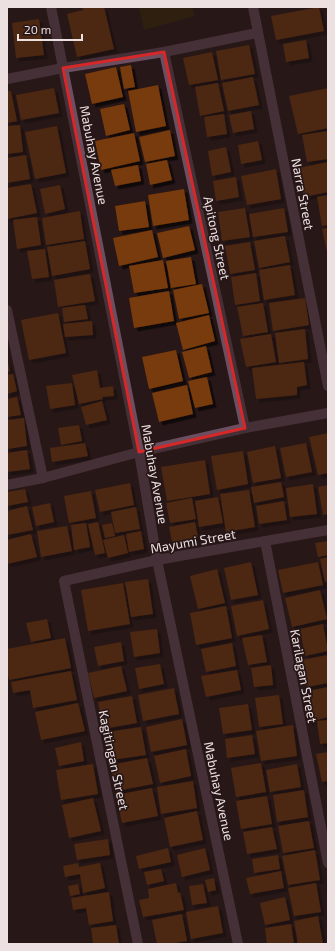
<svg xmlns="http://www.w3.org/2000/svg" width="335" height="951" font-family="'Exo 2',sans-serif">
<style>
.green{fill:#352806}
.building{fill:#783a09;filter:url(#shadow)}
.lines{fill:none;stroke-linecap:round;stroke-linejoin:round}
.minor{stroke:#6b4e5f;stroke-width:10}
.marked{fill:none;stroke:#d62828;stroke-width:3;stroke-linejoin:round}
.labels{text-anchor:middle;stroke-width:3.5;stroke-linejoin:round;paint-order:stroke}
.street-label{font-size:13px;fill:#ece0e0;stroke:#281718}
</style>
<defs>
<filter id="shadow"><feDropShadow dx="3.5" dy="3.5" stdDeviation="0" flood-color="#0009"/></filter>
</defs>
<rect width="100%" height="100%" fill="#281718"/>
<path class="green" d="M 139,7 L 192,7 L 195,16 L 144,30 Z"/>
<g class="building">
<path d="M 82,7 L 104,7 L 114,49 L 77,57 L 67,14 L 83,10 Z"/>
<path d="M 319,7 L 324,31 L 276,40 L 271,16 Z"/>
<path d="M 39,19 L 44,55 L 16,58 L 12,23 Z"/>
<path d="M 306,40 L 309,58 L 286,62 L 283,44 Z"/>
<path d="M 249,45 L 255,74 L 221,80 L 216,51 Z"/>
<path d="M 212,52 L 218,80 L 189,85 L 183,58 Z"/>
<path d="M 131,65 L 135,87 L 124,89 L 120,67 Z"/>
<path d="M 116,67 L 123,97 L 92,104 L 85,74 Z"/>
<path d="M 253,77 L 259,105 L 228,111 L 222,83 Z"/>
<path d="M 218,83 L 224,111 L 200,116 L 195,87 Z"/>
<path d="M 158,85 L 166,126 L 136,132 L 128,91 Z"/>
<path d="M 54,88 L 59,113 L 21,120 L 16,95 Z"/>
<path d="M 328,88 L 328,128 L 298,134 L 289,96 Z"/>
<path d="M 7,91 L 11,91 L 17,121 L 7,123 Z"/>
<path d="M 124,104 L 130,130 L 106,136 L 100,109 Z"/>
<path d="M 251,111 L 254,129 L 233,133 L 229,115 Z"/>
<path d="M 224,114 L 227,134 L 207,137 L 204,117 Z"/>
<path d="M 20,125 L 23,152 L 7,154 L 7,126 Z"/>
<path d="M 57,126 L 66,173 L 35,179 L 25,132 Z"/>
<path d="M 170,130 L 175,156 L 145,162 L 139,137 Z"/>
<path d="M 328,131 L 328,159 L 307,162 L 302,135 Z"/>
<path d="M 134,133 L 140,161 L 101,170 L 95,141 Z"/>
<path d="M 258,141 L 262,160 L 241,164 L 238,145 Z"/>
<path d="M 226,147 L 231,172 L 212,176 L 208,151 Z"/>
<path d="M 26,155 L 30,179 L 7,183 L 7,158 Z"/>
<path d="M 167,160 L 172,180 L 150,185 L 146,164 Z"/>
<path d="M 328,162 L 328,192 L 304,197 L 298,168 Z"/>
<path d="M 138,165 L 141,181 L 115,186 L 111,170 Z"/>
<path d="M 276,169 L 281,199 L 247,205 L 241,176 Z"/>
<path d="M 236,177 L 239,197 L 216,201 L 213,181 Z"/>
<path d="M 31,184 L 37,213 L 7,219 L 7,188 Z"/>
<path d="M 60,185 L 65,209 L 45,214 L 40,189 Z"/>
<path d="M 184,189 L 189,220 L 153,226 L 148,195 Z"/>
<path d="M 328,195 L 328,225 L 322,226 L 317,197 Z"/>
<path d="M 145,201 L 149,227 L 119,231 L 115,206 Z"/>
<path d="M 245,208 L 250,237 L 222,241 L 218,212 Z"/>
<path d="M 284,208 L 288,232 L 253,237 L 249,214 Z"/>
<path d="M 80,211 L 84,239 L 46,245 L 42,218 Z"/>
<path d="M 37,217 L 41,245 L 17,249 L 13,220 Z"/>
<path d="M 189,226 L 195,250 L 163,258 L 157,233 Z"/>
<path d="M 328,228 L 328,252 L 327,252 L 322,229 Z"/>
<path d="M 152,230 L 158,257 L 119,266 L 113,238 Z"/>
<path d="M 285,236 L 290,262 L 259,268 L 254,241 Z"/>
<path d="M 85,241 L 90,269 L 52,276 L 47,247 Z"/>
<path d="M 250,242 L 255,270 L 230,274 L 225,246 Z"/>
<path d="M 45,249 L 49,277 L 32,279 L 27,251 Z"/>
<path d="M 191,257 L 196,284 L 171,288 L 166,261 Z"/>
<path d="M 163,260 L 168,288 L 134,293 L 129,266 Z"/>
<path d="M 290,265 L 295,295 L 264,300 L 259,270 Z"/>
<path d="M 256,273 L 260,301 L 235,305 L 231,277 Z"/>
<path d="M 90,274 L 95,301 L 58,307 L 54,280 Z"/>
<path d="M 202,284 L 209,313 L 179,319 L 173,290 Z"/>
<path d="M 169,291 L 174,321 L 134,328 L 129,298 Z"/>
<path d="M 305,298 L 309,325 L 273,331 L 269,303 Z"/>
<path d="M 263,303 L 268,332 L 243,336 L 237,307 Z"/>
<path d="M 85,305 L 88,319 L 64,322 L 62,308 Z"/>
<path d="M 58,313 L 66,353 L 29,360 L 21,320 Z"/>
<path d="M 209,315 L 215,341 L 183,350 L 176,323 Z"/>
<path d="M 92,321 L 93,335 L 65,337 L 63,324 Z"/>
<path d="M 305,329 L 308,359 L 279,363 L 275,333 Z"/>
<path d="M 271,334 L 276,362 L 246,367 L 240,339 Z"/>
<path d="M 206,346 L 212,372 L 189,378 L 182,352 Z"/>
<path d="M 176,350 L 183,381 L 149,389 L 142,357 Z"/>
<path d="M 7,358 L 10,371 L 7,372 Z"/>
<path d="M 304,362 L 307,385 L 297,387 L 297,395 L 256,399 L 252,368 Z"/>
<path d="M 97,370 L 100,388 L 113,386 L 114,396 L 102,397 L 103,399 L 79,404 L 72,375 Z"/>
<path d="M 13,374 L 17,391 L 7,394 L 7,375 Z"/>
<path d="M 207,377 L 213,404 L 195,408 L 188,381 Z"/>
<path d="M 72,383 L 75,405 L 50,409 L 46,386 Z"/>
<path d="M 187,385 L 193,414 L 159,422 L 152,393 Z"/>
<path d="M 17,397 L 21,415 L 7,417 L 7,399 Z"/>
<path d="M 102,401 L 107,420 L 86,425 L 81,407 Z"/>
<path d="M 24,418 L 27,446 L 7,449 L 7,420 Z"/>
<path d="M 79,425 L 82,441 L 61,445 L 58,428 Z"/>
<path d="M 328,433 L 328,473 L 318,475 L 309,437 Z"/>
<path d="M 85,443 L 88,456 L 52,462 L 50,448 Z"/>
<path d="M 306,443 L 312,472 L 286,477 L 280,448 Z"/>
<path d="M 275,446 L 281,478 L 253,483 L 247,452 Z"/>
<path d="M 27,450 L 30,469 L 7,472 L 7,453 Z"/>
<path d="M 243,451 L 248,484 L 217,490 L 211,456 Z"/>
<path d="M 205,460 L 210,494 L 167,501 L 161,467 Z"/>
<path d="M 281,482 L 284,497 L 254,503 L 251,487 Z"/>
<path d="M 130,483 L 134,505 L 100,512 L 95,490 Z"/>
<path d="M 313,484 L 317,514 L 290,517 L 286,488 Z"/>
<path d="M 328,485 L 328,514 L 323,515 L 318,487 Z"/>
<path d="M 25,489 L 28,502 L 7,506 L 7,492 Z"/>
<path d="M 249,490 L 255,527 L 226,532 L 220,494 Z"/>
<path d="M 91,491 L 96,518 L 69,523 L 64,496 Z"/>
<path d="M 218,497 L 223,523 L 199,527 L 195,501 Z"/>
<path d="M 192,498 L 196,519 L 170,523 L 166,503 Z"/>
<path d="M 284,501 L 287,520 L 259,524 L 256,506 Z"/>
<path d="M 50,503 L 54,522 L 36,526 L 32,507 Z"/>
<path d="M 27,506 L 33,530 L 7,535 L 7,511 Z"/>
<path d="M 136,507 L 140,529 L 115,533 L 111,512 Z"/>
<path d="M 98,522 L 105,553 L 95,555 L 88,524 Z"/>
<path d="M 195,522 L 198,537 L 172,542 L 169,527 Z"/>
<path d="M 86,523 L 90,547 L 74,550 L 71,525 Z"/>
<path d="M 112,523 L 115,536 L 105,538 L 102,525 Z"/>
<path d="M 67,526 L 72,551 L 41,557 L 37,531 Z"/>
<path d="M 141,531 L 144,549 L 129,552 L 126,534 Z"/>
<path d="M 31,534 L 37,557 L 7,564 L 7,540 Z"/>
<path d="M 124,535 L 128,553 L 108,558 L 103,540 Z"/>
<path d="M 328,541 L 328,555 L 318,557 L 315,543 Z"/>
<path d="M 328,557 L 328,581 L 325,582 L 320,559 Z"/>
<path d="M 251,562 L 258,595 L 231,600 L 224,568 Z"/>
<path d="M 318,562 L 323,585 L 283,593 L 278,570 Z"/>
<path d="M 217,569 L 225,603 L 198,609 L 190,576 Z"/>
<path d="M 148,579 L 153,614 L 131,617 L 125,582 Z"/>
<path d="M 123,583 L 130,624 L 88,631 L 81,590 Z"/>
<path d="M 320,590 L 327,619 L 292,627 L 285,598 Z"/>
<path d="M 263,600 L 269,629 L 237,636 L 231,606 Z"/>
<path d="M 226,606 L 232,638 L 196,645 L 190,613 Z"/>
<path d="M 47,619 L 51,638 L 31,642 L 26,623 Z"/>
<path d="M 323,624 L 328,651 L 305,656 L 300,629 Z"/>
<path d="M 157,629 L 160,653 L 134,657 L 130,632 Z"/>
<path d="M 262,635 L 267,662 L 248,665 L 242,638 Z"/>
<path d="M 65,638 L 71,668 L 9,680 L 7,671 L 7,649 Z"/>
<path d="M 121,642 L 124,661 L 98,666 L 94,647 Z"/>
<path d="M 232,643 L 236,666 L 206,672 L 201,649 Z"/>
<path d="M 328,655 L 328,683 L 307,687 L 301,660 Z"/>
<path d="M 160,664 L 164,684 L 139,689 L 135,668 Z"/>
<path d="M 271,665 L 273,685 L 254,687 L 251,668 Z"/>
<path d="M 121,666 L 127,691 L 94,698 L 88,673 Z"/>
<path d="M 237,670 L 241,690 L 206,697 L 201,676 Z"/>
<path d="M 71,671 L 77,700 L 33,708 L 30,690 L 13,693 L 11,682 Z"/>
<path d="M 328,687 L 328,717 L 309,722 L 303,692 Z"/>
<path d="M 174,688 L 179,714 L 143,721 L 138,695 Z"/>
<path d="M 279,695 L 283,724 L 259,727 L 255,698 Z"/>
<path d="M 132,696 L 137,723 L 103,729 L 98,702 Z"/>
<path d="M 78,703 L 85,731 L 41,740 L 35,712 Z"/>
<path d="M 248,704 L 252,730 L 223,734 L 219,708 Z"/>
<path d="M 182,719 L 187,745 L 151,752 L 146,727 Z"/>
<path d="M 328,720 L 328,743 L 320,744 L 317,721 Z"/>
<path d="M 293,725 L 297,756 L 261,761 L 256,731 Z"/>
<path d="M 141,727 L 146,755 L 111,760 L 107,732 Z"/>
<path d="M 252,735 L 255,754 L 227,758 L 225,739 Z"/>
<path d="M 81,742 L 84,761 L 59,766 L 55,748 Z"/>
<path d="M 186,749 L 191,776 L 160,783 L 154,756 Z"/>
<path d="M 328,752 L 328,781 L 322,782 L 316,754 Z"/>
<path d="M 147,758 L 153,784 L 116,791 L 110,765 Z"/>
<path d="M 261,763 L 266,792 L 236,797 L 231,768 Z"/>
<path d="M 93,764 L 98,794 L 61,800 L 56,770 Z"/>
<path d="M 297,764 L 301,787 L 270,792 L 266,770 Z"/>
<path d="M 193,781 L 197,808 L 161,814 L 157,787 Z"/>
<path d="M 152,788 L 158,816 L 122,823 L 116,795 Z"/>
<path d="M 304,790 L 308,817 L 277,822 L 273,795 Z"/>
<path d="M 267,796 L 272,824 L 241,829 L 236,801 Z"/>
<path d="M 93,798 L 101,831 L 69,838 L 62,805 Z"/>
<path d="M 197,811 L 203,840 L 170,847 L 164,818 Z"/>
<path d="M 309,821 L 314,848 L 283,853 L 278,826 Z"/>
<path d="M 272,827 L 277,849 L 247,854 L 243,832 Z"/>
<path d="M 108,839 L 110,855 L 77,860 L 74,844 Z"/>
<path d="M 168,848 L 171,862 L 139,869 L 136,856 Z"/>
<path d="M 205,848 L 210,870 L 182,877 L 177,855 Z"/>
<path d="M 315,850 L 320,880 L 288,885 L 282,856 Z"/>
<path d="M 278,855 L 280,869 L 254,873 L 252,859 Z"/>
<path d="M 78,863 L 79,867 L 100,863 L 105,888 L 83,893 L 80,874 L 65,877 L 63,866 Z"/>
<path d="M 161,869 L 164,881 L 147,885 L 144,872 Z"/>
<path d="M 281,871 L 284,888 L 250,894 L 246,878 Z"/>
<path d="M 214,878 L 216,890 L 208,892 L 205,880 Z"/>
<path d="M 176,883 L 178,893 L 180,892 L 184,910 L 143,917 L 139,900 L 149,898 L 148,889 Z"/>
<path d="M 316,883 L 321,912 L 294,916 L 288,888 Z"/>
<path d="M 78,884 L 80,894 L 70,896 L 68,886 Z"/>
<path d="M 203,884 L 207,903 L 192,905 L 189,886 Z"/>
<path d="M 109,892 L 113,921 L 89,925 L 86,908 L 73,910 L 71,898 Z"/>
<path d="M 285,897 L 290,920 L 265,925 L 260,903 Z"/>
<path d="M 218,906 L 223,933 L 191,939 L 186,912 Z"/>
<path d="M 182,914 L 187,941 L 169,944 L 157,944 L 152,920 Z"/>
<path d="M 318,916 L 323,944 L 298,944 L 294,921 Z"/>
<path d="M 291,924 L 294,944 L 267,944 L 265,928 Z"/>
<path d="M 116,925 L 119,944 L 93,944 L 91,928 Z"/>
</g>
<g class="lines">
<g class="minor">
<path d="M 51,7 L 139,452 L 157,560 L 238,944"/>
<path d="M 253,7 L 328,386"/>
<path d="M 164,52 L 245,428"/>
<path d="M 7,79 L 63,68 L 164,52 L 257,33"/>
<path d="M 7,310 L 43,478"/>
<path d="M 7,485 L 43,478 L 139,452 L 245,428 L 328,413"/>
<path d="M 265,541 L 328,863"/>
<path d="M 138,944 L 64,581 L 157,560 L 328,530"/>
</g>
</g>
<path d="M0 0H335V951H0ZM 164,52 L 245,428 L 139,452 L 63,68 Z" fill="#281718" fill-opacity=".55" fill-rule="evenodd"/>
<path class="marked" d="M 164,52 L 245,428 L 139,452 L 63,68 Z"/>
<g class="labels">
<g class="street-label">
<text transform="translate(94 155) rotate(79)" y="5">Mabuhay Avenue</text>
<text transform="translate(303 194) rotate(79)" y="5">Narra Street</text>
<text transform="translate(217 238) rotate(78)" y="5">Apitong Street</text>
<text transform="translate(155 474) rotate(80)" y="5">Mabuhay Avenue</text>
<text transform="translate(193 541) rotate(-10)" y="5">Mayumi Street</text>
<text transform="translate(304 676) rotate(79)" y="5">Karilagan Street</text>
<text transform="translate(114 760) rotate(78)" y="5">Kagitingan Street</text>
<text transform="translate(219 791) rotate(78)" y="5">Mabuhay Avenue</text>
</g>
</g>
<rect width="335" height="951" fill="none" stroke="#ece0e0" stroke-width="16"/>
<path d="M18 34v6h64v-6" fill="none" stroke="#ece0e0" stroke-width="2"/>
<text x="24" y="34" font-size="12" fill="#ece0e0" stroke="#281718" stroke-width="3" paint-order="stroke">20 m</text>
</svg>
